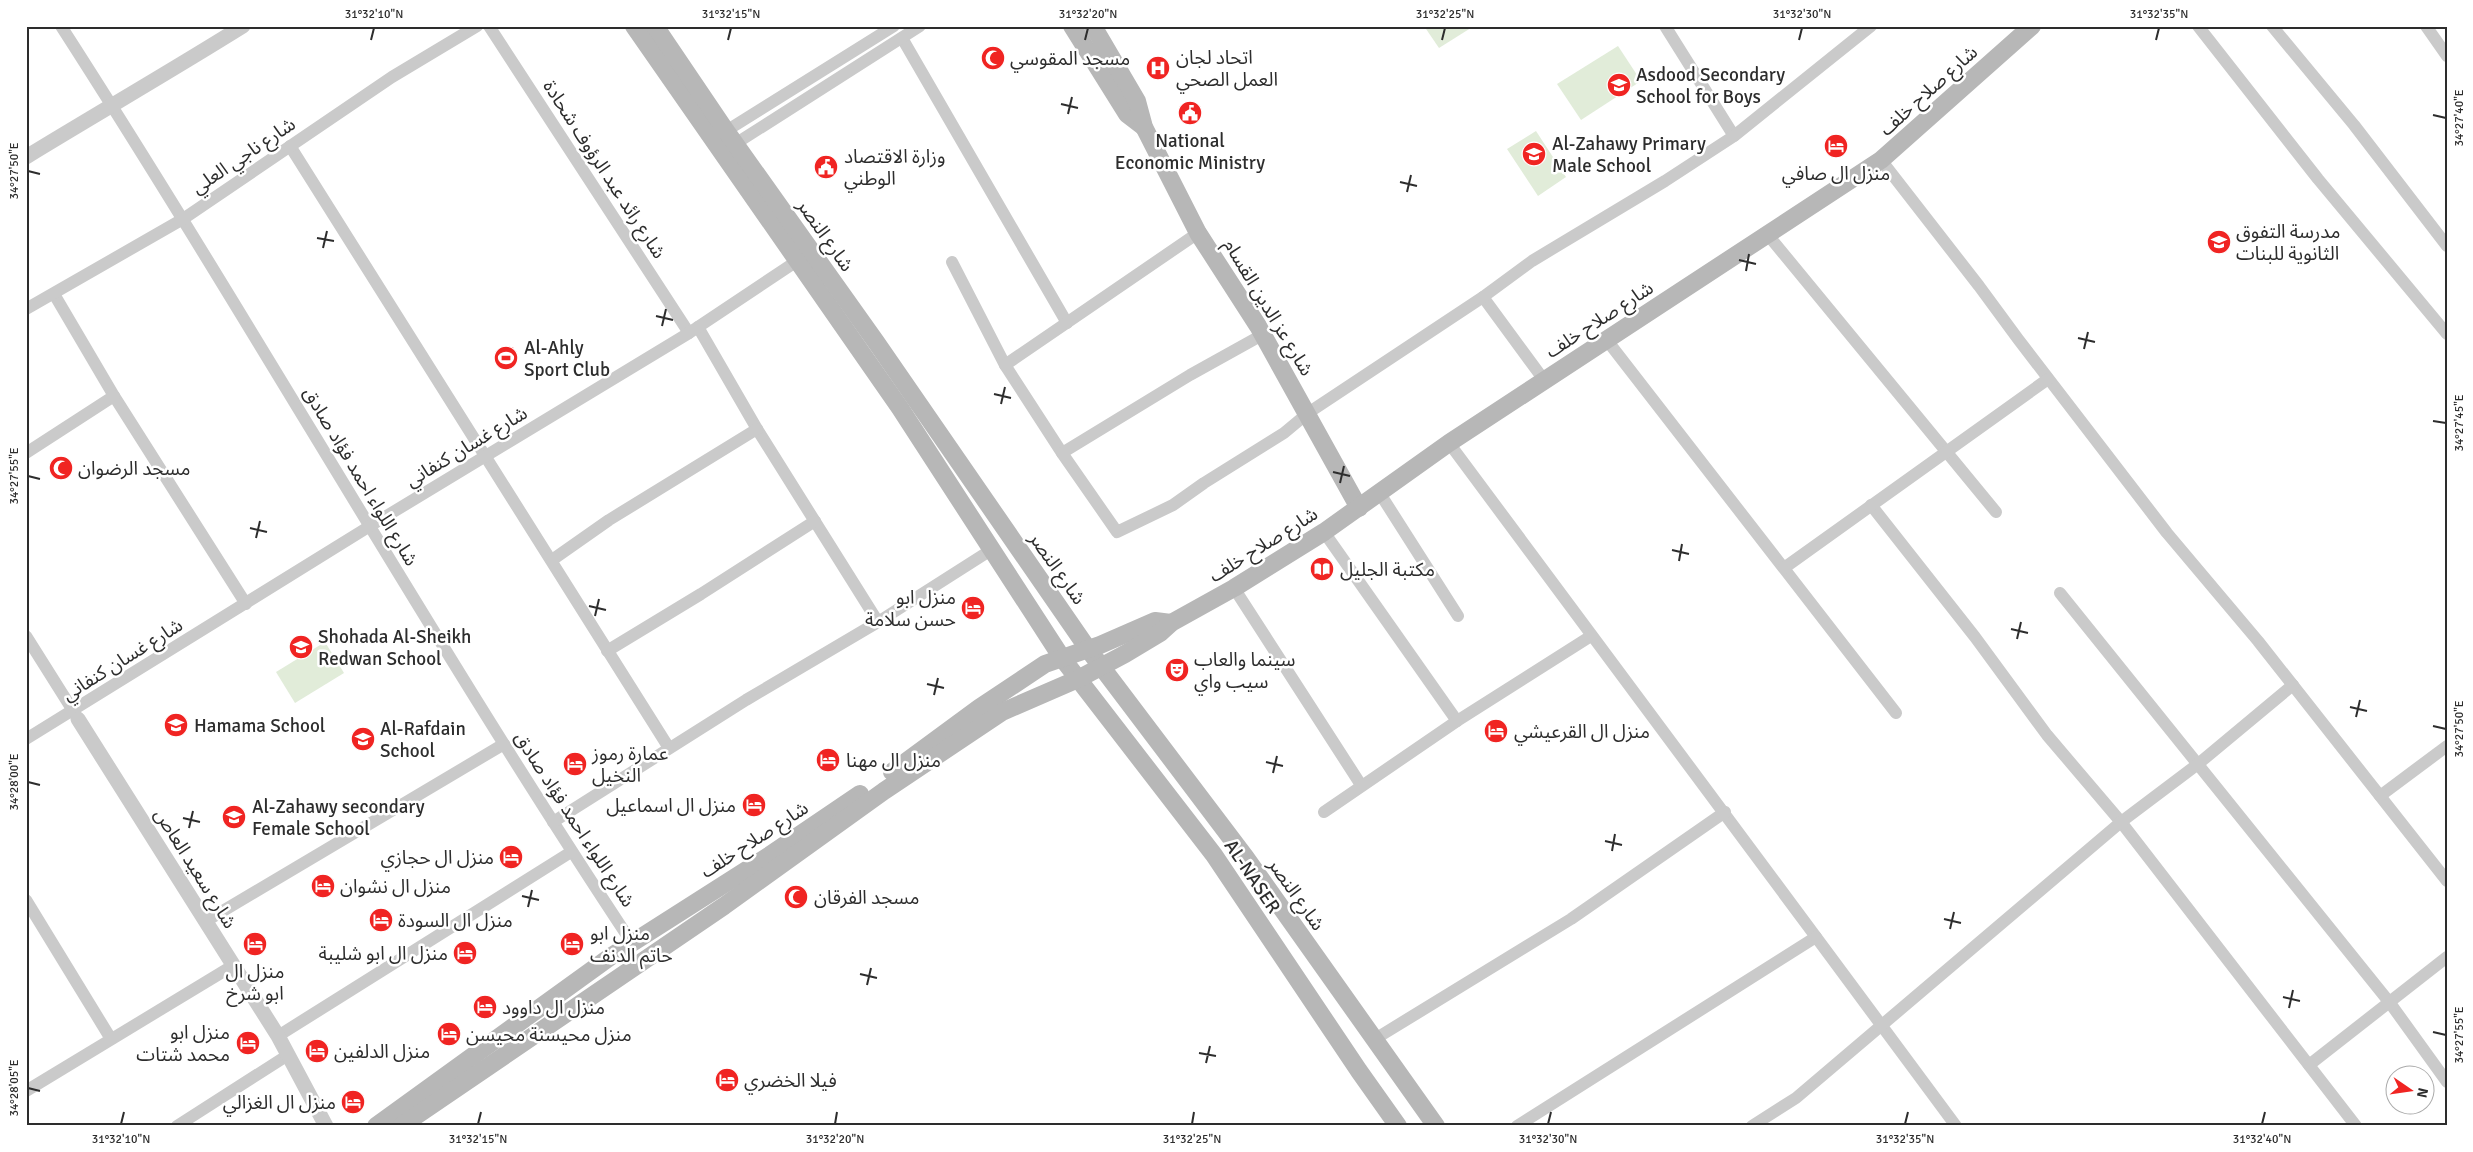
<svg xmlns="http://www.w3.org/2000/svg" width="2473" height="1152" font-family="Signika,'Noto Sans Arabic',sans-serif">
<style>
.green{fill:#e1ecd9}
.lines{fill:none;stroke-linecap:round;stroke-linejoin:round}
.minor{stroke:#cacaca;stroke-width:12}
.tertiary{stroke:#cacaca;stroke-width:15}
.secondary{stroke:#b7b7b7;stroke-width:18}
.ticks{fill:none;stroke:#2d2d2d;stroke-width:2}
.labels{text-anchor:middle;stroke-width:5;stroke-linejoin:round;paint-order:stroke}
.poi-label{font-size:19px;fill:#2d2d2d;stroke:#fff;text-anchor:start}
.street-label{font-size:19px;fill:#2d2d2d;stroke:#fff}
.neatline{fill:none;stroke:#2d2d2d;stroke-width:2}
.ticks-label{font-size:12px;text-anchor:middle;fill:#2d2d2d}
</style>
<rect width="100%" height="100%" fill="#fff"/>
<g class="green">
<path d="M 1424,26 L 1474,26 L 1439,48 Z"/>
<path d="M 1618,46 L 1641,81 L 1581,120 L 1557,84 Z"/>
<path d="M 1536,131 L 1566,177 L 1538,196 L 1507,149 Z"/>
<path d="M 325,642 L 344,673 L 295,703 L 276,672 Z"/>
</g>
<g class="lines">
<g class="minor">
<path d="M 61,26 C 256,329 433,643 632,943"/>
<path d="M 489,26 L 689,333"/>
<path d="M 1665,26 L 1734,136"/>
<path d="M 2198,26 L 2318,179 L 2447,334"/>
<path d="M 2272,26 L 2354,125 L 2447,246"/>
<path d="M 2426,26 L 2447,56"/>
<path d="M 902,38 L 1067,323"/>
<path d="M 726,131 L 894,26"/>
<path d="M 735,144 L 920,26"/>
<path d="M 290,146 L 669,748"/>
<path d="M 1881,160 L 1979,286 L 2018,339 L 2167,533 L 2258,641 L 2447,881"/>
<path d="M 1768,235 L 1996,512"/>
<path d="M 952,262 L 1005,365 L 1062,453"/>
<path d="M 54,294 L 114,396 L 246,604"/>
<path d="M 1483,297 L 1544,380"/>
<path d="M 26,309 L 183,219 L 392,77 L 477,26"/>
<path d="M 698,327 L 757,429 L 878,622"/>
<path d="M 1262,335 L 1190,375 L 1062,453 L 1117,532 L 1173,505 L 1204,483 L 1284,433 L 1308,413 L 1483,297 L 1532,261 L 1665,181 L 1734,136 L 1871,26"/>
<path d="M 1606,339 L 1896,713"/>
<path d="M 1005,365 L 1198,233"/>
<path d="M 1449,443 L 1816,937 L 1517,1126"/>
<path d="M 26,453 L 114,396"/>
<path d="M 1379,492 L 1458,616"/>
<path d="M 1871,505 L 1975,637 L 2047,735 L 2121,822 L 2356,1126"/>
<path d="M 1324,532 L 1457,721"/>
<path d="M 552,560 L 609,520 L 757,429"/>
<path d="M 1784,568 L 2048,379"/>
<path d="M 1234,588 L 1361,785"/>
<path d="M 2060,593 L 2390,1003 L 2447,1082"/>
<path d="M 26,636 L 77,717"/>
<path d="M 607,651 L 701,594 L 815,521"/>
<path d="M 26,739 L 370,526 L 689,333 L 797,261"/>
<path d="M 2380,796 L 2447,746"/>
<path d="M 1324,812 L 1457,721 L 1591,636"/>
<path d="M 553,822 L 746,700 L 878,622 L 991,550"/>
<path d="M 26,900 L 111,1039"/>
<path d="M 206,921 L 504,744"/>
<path d="M 1816,937 L 1956,1126"/>
<path d="M 278,1036 L 571,852"/>
<path d="M 1375,1039 L 1571,919 L 1725,812"/>
<path d="M 2309,1065 L 2447,957"/>
<path d="M 26,1091 L 234,965"/>
<path d="M 177,1126 L 288,1055"/>
<path d="M 1752,1126 L 1796,1098 L 2121,822 L 2198,764 L 2293,685"/>
</g>
<g class="tertiary">
<path d="M 26,157 C 98,113 171,71 243,26"/>
<path d="M 78,719 L 278,1036 L 326,1126"/>
</g>
<g class="secondary">
<path d="M 634,26 L 900,408 L 1062,658 L 1214,855 L 1359,1071 L 1398,1126"/>
<path d="M 655,26 L 726,131 L 876,342 L 1088,649 L 1246,858 L 1436,1126"/>
<path d="M 1072,26 L 1127,114 L 1144,127"/>
<path d="M 1093,26 L 1137,101 L 1144,127 L 1198,233 L 1258,326 L 1359,508"/>
<path d="M 892,772 L 979,708 L 1045,664 L 1100,645 L 1155,621 L 1171,623"/>
<path d="M 376,1126 L 610,957 L 770,855 L 860,794"/>
<path d="M 401,1126 L 724,906 L 884,791 L 1002,712 L 1078,679 L 1125,654 L 1160,633 L 1171,623 L 1234,588 L 1324,532 L 1449,443 L 1881,160 L 2032,26"/>
</g>
</g>
<path class="ticks" d="M 371,40 L 374,28M 728,40 L 731,28M 1085,40 L 1088,28M 1442,40 L 1445,28M 1799,40 L 1802,28M 2156,40 L 2159,28M 1061,104 L 1078,108M 1068,114 L 1072,97M 2433,115 L 2446,118M 28,171 L 40,174M 1400,182 L 1417,186M 1407,192 L 1411,175M 317,238 L 334,241M 323,248 L 327,231M 1739,260 L 1756,264M 1746,271 L 1749,254M 656,316 L 673,320M 662,326 L 666,309M 2078,338 L 2095,342M 2084,349 L 2088,332M 994,394 L 1011,398M 1001,404 L 1005,387M 2433,421 L 2446,423M 1333,472 L 1350,476M 28,476 L 40,479M 1340,483 L 1344,466M 250,528 L 267,532M 256,538 L 260,521M 1672,550 L 1689,554M 1679,561 L 1682,544M 589,606 L 606,610M 595,616 L 599,599M 2011,629 L 2028,633M 2017,639 L 2021,622M 927,684 L 944,688M 934,695 L 938,678M 2350,707 L 2367,711M 2356,717 L 2360,700M 2433,726 L 2446,729M 1266,762 L 1283,766M 1273,773 L 1277,756M 28,782 L 40,785M 183,818 L 200,822M 189,828 L 193,811M 1605,841 L 1622,845M 1612,851 L 1615,834M 522,896 L 539,900M 528,907 L 532,890M 1944,919 L 1961,923M 1950,929 L 1954,912M 860,974 L 877,978M 867,985 L 871,968M 2283,997 L 2300,1001M 2289,1008 L 2293,990M 2433,1032 L 2446,1035M 1199,1053 L 1216,1056M 1206,1063 L 1210,1046M 28,1088 L 40,1091M 121,1124 L 124,1112M 478,1124 L 481,1112M 835,1124 L 837,1112M 1192,1124 L 1194,1112M 1548,1124 L 1551,1112M 1905,1124 L 1908,1112M 2262,1124 L 2265,1112"/>
<defs>
<g id="mosque-disc" transform="scale(1.25)"><circle r="9.5" fill="#f02422" stroke="#fff"/><path d="M3.5-4.9A6 6 0 1 0 3.5 4.9A5 5 0 1 1 3.5-4.9Z" fill="#fff"/></g>
<g id="hospital-disc" transform="scale(1.25)"><circle r="9.5" fill="#f02422" stroke="#fff"/><path d="M-5-5h3v3.5h4V-5h3V5h-3V1.5h-4V5h-3Z" fill="#fff"/></g>
<g id="school-disc" transform="scale(1.25)"><circle r="9.5" fill="#f02422" stroke="#fff"/><path d="M0-5L7-2L0 1L-7-2ZM-4 1L0 2.5L4 1V4Q0 6-4 4Z" fill="#fff"/></g>
<g id="civic-disc" transform="scale(1.25)"><circle r="9.5" fill="#f02422" stroke="#fff"/><path d="M-.6-6.5H3V-4.5H.6V-3L4-1V1h2V6H-6V1h2V-1L-.6-3ZM-1.2 2.5V6h2.4V2.5Z" fill="#fff"/></g>
<g id="hotel-disc" transform="scale(1.25)"><circle r="9.5" fill="#f02422" stroke="#fff"/><path d="M-6-4.5h1.5V1H6V5H4.5V3h-9V5H-6ZM-4 0a1.8 1.8 0 1 1 3.6 0ZM.5 0V-2.5h3Q6-2.5 6 0Z" fill="#fff"/></g>
<g id="stadium-disc" transform="scale(1.25)"><circle r="9.5" fill="#f02422" stroke="#fff"/><path d="M0-5a6.5 5 0 1 0 0 10a6.5 5 0 1 0 0-10ZM-3.5-1.8h7v3.6h-7Z" fill="#fff"/></g>
<g id="library-disc" transform="scale(1.25)"><circle r="9.5" fill="#f02422" stroke="#fff"/><path d="M-6-4Q-3-5.5-.7-3.5V5Q-3 3-6 4ZM6-4Q3-5.5 .7-3.5V5Q3 3 6 4Z" fill="#fff"/></g>
<g id="theatre-disc" transform="scale(1.25)"><circle r="9.5" fill="#f02422" stroke="#fff"/><path d="M-5-5.5Q0-4 5-5.5V0Q5 5 0 6Q-5 5-5 0ZM-3.3-2.5H-1v1.5H-3.3ZM1-2.5H3.3v1.5H1ZM-2.8 1Q0 5.5 2.8 1Z" fill="#fff"/></g>
</defs>
<g fill-rule="evenodd">
<use href="#mosque-disc" x="993" y="58"/>
<use href="#hospital-disc" x="1158" y="68"/>
<use href="#school-disc" x="1619" y="85"/>
<use href="#civic-disc" x="1190" y="113"/>
<use href="#hotel-disc" x="1836" y="146"/>
<use href="#school-disc" x="1534" y="154"/>
<use href="#civic-disc" x="826" y="167"/>
<use href="#school-disc" x="2219" y="242"/>
<use href="#stadium-disc" x="506" y="358"/>
<use href="#mosque-disc" x="61" y="468"/>
<use href="#library-disc" x="1322" y="569"/>
<use href="#hotel-disc" x="973" y="608"/>
<use href="#school-disc" x="301" y="647"/>
<use href="#theatre-disc" x="1177" y="670"/>
<use href="#school-disc" x="176" y="725"/>
<use href="#hotel-disc" x="1496" y="731"/>
<use href="#school-disc" x="363" y="739"/>
<use href="#hotel-disc" x="828" y="760"/>
<use href="#hotel-disc" x="575" y="764"/>
<use href="#hotel-disc" x="754" y="805"/>
<use href="#school-disc" x="234" y="817"/>
<use href="#hotel-disc" x="511" y="857"/>
<use href="#hotel-disc" x="323" y="886"/>
<use href="#mosque-disc" x="796" y="897"/>
<use href="#hotel-disc" x="381" y="920"/>
<use href="#hotel-disc" x="255" y="944"/>
<use href="#hotel-disc" x="572" y="944"/>
<use href="#hotel-disc" x="465" y="953"/>
<use href="#hotel-disc" x="485" y="1007"/>
<use href="#hotel-disc" x="449" y="1034"/>
<use href="#hotel-disc" x="248" y="1043"/>
<use href="#hotel-disc" x="317" y="1051"/>
<use href="#hotel-disc" x="727" y="1080"/>
<use href="#hotel-disc" x="353" y="1102"/>
</g>
<g class="labels">
<g class="poi-label">
<text x="1176" y="64">اتحاد لجان<tspan x="1176" dy="22">العمل الصحي</tspan></text>
<text x="1010" y="65">مسجد المقوسي</text>
<text x="1636" y="81">Asdood Secondary<tspan x="1636" dy="22">School for Boys</tspan></text>
<text x="1190" y="147" text-anchor="middle">National<tspan x="1190" dy="22">Economic Ministry</tspan></text>
<text x="1552" y="150">Al-Zahawy Primary<tspan x="1552" dy="22">Male School</tspan></text>
<text x="844" y="163">وزارة الاقتصاد<tspan x="844" dy="22">الوطني</tspan></text>
<text x="1836" y="180" text-anchor="middle">منزل ال صافي</text>
<text x="2236" y="238">مدرسة التفوق<tspan x="2236" dy="22">الثانوية للبنات</tspan></text>
<text x="524" y="354">Al-Ahly<tspan x="524" dy="22">Sport Club</tspan></text>
<text x="78" y="475">مسجد الرضوان</text>
<text x="1340" y="576">مكتبة الجليل</text>
<text x="956" y="604" text-anchor="end">منزل ابو<tspan x="956" dy="22">حسن سلامة</tspan></text>
<text x="318" y="643">Shohada Al-Sheikh<tspan x="318" dy="22">Redwan School</tspan></text>
<text x="1194" y="666">سينما والعاب<tspan x="1194" dy="22">سيب واي</tspan></text>
<text x="194" y="732">Hamama School</text>
<text x="380" y="735">Al-Rafdain<tspan x="380" dy="22">School</tspan></text>
<text x="1514" y="738">منزل ال القرعيشي</text>
<text x="592" y="760">عمارة رموز<tspan x="592" dy="22">النخيل</tspan></text>
<text x="846" y="767">منزل ال مهنا</text>
<text x="736" y="812" text-anchor="end">منزل ال اسماعيل</text>
<text x="252" y="813">Al-Zahawy secondary<tspan x="252" dy="22">Female School</tspan></text>
<text x="494" y="864" text-anchor="end">منزل ال حجازي</text>
<text x="340" y="893">منزل ال نشوان</text>
<text x="814" y="904">مسجد الفرقان</text>
<text x="398" y="927">منزل ال السودة</text>
<text x="590" y="940">منزل ابو<tspan x="590" dy="22">حاتم الدنف</tspan></text>
<text x="448" y="960" text-anchor="end">منزل ال ابو شليبة</text>
<text x="255" y="978" text-anchor="middle">منزل ال<tspan x="255" dy="22">ابو شرخ</tspan></text>
<text x="502" y="1014">منزل ال داوود</text>
<text x="230" y="1039" text-anchor="end">منزل ابو<tspan x="230" dy="22">محمد شتات</tspan></text>
<text x="466" y="1041">منزل محيسنة محيسن</text>
<text x="334" y="1058">منزل الدلفين</text>
<text x="744" y="1087">فيلا الخضري</text>
<text x="336" y="1109" text-anchor="end">منزل ال الغزالي</text>
</g>
<g class="street-label">
<text transform="translate(1928 90) rotate(-42)" y="7">شارع صلاح خلف</text>
<text transform="translate(243 155) rotate(-34)" y="7">شارع ناجي العلي</text>
<text transform="translate(605 169) rotate(57)" y="7">شارع رائد عبد الرؤوف شحادة</text>
<text transform="translate(826 235) rotate(55)" y="7">شارع النصر</text>
<text transform="translate(1269 307) rotate(59)" y="7">شارع عز الدين القسام</text>
<text transform="translate(1599 319) rotate(-33)" y="7">شارع صلاح خلف</text>
<text transform="translate(466 446) rotate(-31)" y="7">شارع غسان كنفاني</text>
<text transform="translate(361 476) rotate(59)" y="7">شارع اللواء احمد فؤاد صادق</text>
<text transform="translate(1263 544) rotate(-32)" y="7">شارع صلاح خلف</text>
<text transform="translate(1058 568) rotate(55)" y="7">شارع النصر</text>
<text transform="translate(122 659) rotate(-32)" y="7">شارع غسان كنفاني</text>
<text transform="translate(575 819) rotate(57)" y="7">شارع اللواء احمد فؤاد صادق</text>
<text transform="translate(754 839) rotate(-33)" y="7">شارع صلاح خلف</text>
<text transform="translate(196 868) rotate(58)" y="7">شارع سعيد العاص</text>
<text transform="translate(1253 876) rotate(56)" y="7">AL-NASER</text>
<text transform="translate(1297 894) rotate(55)" y="7">شارع النصر</text>
</g>
</g>
<rect width="2473" height="1152" fill="none" stroke="#ffffff" stroke-width="55"/>
<g transform="translate(2410 1090) rotate(103)"><circle r="24" fill="#ffffff" stroke="#ababab"/>
<path d="M0-4L9 19L0 12L-9 19Z" fill="#f02422"/>
<text y="-8" font-size="14" font-weight="bold" text-anchor="middle" fill="#2d2d2d">N</text>
</g>
<rect x="28" y="28" width="2418" height="1096" class="neatline"/>
<g class="ticks-label">
<text x="374" y="18">31°32'10"N</text>
<text x="731" y="18">31°32'15"N</text>
<text x="1088" y="18">31°32'20"N</text>
<text x="1445" y="18">31°32'25"N</text>
<text x="1802" y="18">31°32'30"N</text>
<text x="2159" y="18">31°32'35"N</text>
<text transform="translate(2459 118) rotate(-90)" y="4">34°27'40"E</text>
<text transform="translate(14 171) rotate(-90)" y="4">34°27'50"E</text>
<text transform="translate(2459 423) rotate(-90)" y="4">34°27'45"E</text>
<text transform="translate(14 476) rotate(-90)" y="4">34°27'55"E</text>
<text transform="translate(2459 729) rotate(-90)" y="4">34°27'50"E</text>
<text transform="translate(14 782) rotate(-90)" y="4">34°28'00"E</text>
<text transform="translate(2459 1035) rotate(-90)" y="4">34°27'55"E</text>
<text transform="translate(14 1088) rotate(-90)" y="4">34°28'05"E</text>
<text x="121" y="1143">31°32'10"N</text>
<text x="478" y="1143">31°32'15"N</text>
<text x="835" y="1143">31°32'20"N</text>
<text x="1192" y="1143">31°32'25"N</text>
<text x="1548" y="1143">31°32'30"N</text>
<text x="1905" y="1143">31°32'35"N</text>
<text x="2262" y="1143">31°32'40"N</text>
</g>
</svg>
